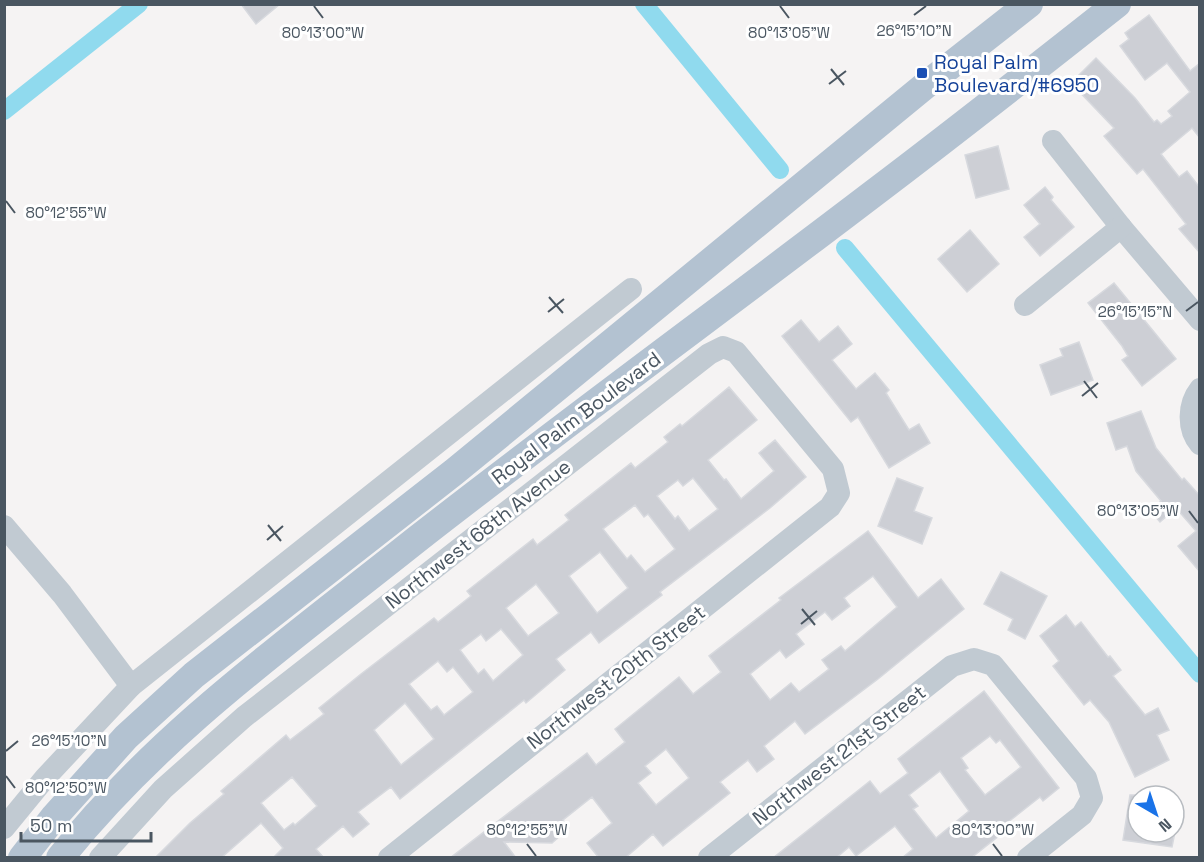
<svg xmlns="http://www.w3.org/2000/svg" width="1204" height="862" font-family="'Space Grotesk',sans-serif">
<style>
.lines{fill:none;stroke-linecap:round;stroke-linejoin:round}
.canal{stroke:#90daee;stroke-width:18}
.building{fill:#cdcfd5;stroke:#d7d9de;stroke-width:1.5;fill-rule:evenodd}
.minor{stroke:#c1cad2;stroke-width:22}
.major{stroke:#b3c2d1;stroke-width:28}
.ticks{fill:none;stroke:#4a5661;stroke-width:2}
.transit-dot{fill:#1a4fb4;stroke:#fff;stroke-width:2}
.labels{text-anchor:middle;stroke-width:6;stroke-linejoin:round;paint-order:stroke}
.transit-label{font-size:20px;fill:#164399;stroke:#fff;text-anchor:start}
.street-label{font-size:20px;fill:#4a5661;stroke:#fff}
.ticks-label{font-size:15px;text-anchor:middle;fill:#4a5661;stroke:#fff;stroke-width:6;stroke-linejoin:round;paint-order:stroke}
</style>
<rect width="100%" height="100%" fill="#f5f3f3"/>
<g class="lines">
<g class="canal">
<path d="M 644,4 L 780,170"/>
<path d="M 4,111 L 139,4"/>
<path d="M 845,248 L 1200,674"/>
</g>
</g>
<g class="building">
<path d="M 241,4 L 280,4 L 256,24 Z"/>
<path d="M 1149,15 L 1190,71 L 1200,63 L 1200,138 L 1192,128 L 1161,154 L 1179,177 L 1187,171 L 1200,188 L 1200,253 L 1179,229 L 1186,224 L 1143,169 L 1137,174 L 1104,136 L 1114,128 L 1071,83 L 1096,58 L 1135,98 L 1154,122 L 1157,120 L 1161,124 L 1172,116 L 1168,111 L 1190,92 L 1167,63 L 1145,80 L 1120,46 L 1129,39 L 1125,33 Z"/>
<path d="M 998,146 L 1009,189 L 976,198 L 965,155 Z"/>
<path d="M 1045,187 L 1053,197 L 1051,200 L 1074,227 L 1040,256 L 1024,237 L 1040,224 L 1024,205 Z"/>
<path d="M 970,230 L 999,264 L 967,292 L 938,259 Z"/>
<path d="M 1114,283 L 1176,359 L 1142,386 L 1122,360 L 1128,356 L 1122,346 L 1088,303 Z"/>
<path d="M 801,320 L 819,342 L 838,326 L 852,344 L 832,360 L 856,389 L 875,373 L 889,390 L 886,393 L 909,430 L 919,424 L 930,443 L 889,468 L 858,417 L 851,422 L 782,336 Z"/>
<path d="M 1079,342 L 1093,380 L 1051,395 L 1040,365 L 1063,356 L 1060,349 Z"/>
<path d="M 729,387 L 757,420 L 708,460 L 724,480 L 726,479 L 741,499 L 774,471 L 759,453 L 775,440 L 806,477 L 770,508 L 660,592 L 662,595 L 599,643 L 591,632 L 556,659 L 565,670 L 526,703 L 524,700 L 400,799 L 391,787 L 358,812 L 369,824 L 353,837 L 343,826 L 316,849 L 324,858 L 273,858 L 283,848 L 261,823 L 221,858 L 155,858 L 190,823 L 224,794 L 221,791 L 286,735 L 290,740 L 324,714 L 319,708 L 361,674 L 434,618 L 438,622 L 471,596 L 467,591 L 533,539 L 537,545 L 569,520 L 565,515 L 631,463 L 635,468 L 668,442 L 664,437 L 680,424 L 682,426 ZM 693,478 L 718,509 L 689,531 L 678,516 L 675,519 L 657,496 L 678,480 L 683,486 ZM 635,505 L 644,517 L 648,514 L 675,549 L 645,572 L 631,555 L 627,559 L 603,529 ZM 600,552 L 628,588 L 597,613 L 569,576 ZM 536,584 L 559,613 L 528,636 L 506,608 ZM 501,629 L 523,655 L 493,681 L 484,669 L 478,674 L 460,650 L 481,634 L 486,641 ZM 438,661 L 447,672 L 453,667 L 473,692 L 444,715 L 437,706 L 431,710 L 409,684 ZM 405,703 L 434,739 L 401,765 L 374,730 ZM 292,777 L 317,806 L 295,825 L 293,823 L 284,830 L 261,803 Z"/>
<path d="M 1141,411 L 1156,448 L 1182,480 L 1184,478 L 1200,496 L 1200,572 L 1178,546 L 1196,531 L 1176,508 L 1160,522 L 1150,510 L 1161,501 L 1136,471 L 1127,446 L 1116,450 L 1107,423 Z"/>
<path d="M 897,478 L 923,488 L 914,511 L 932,518 L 922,544 L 878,526 Z"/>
<path d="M 868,531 L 918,598 L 941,579 L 964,609 L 878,679 L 805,734 L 795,721 L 764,746 L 774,759 L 757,772 L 748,760 L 720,782 L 730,793 L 663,846 L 653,834 L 625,858 L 599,858 L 587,843 L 612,823 L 592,797 L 563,820 L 569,828 L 552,843 L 504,842 L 516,858 L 450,858 L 587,753 L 596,765 L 625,742 L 615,729 L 679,677 L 693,694 L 721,672 L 709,656 L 781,600 L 779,598 ZM 873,576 L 897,607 L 845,651 L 841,646 L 822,660 L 829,669 L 799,692 L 791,683 L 770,700 L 750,674 L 780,650 L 786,658 L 804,644 L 796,634 L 825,612 L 832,620 L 850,606 L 844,598 ZM 666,749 L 689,778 L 656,805 L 638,783 L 651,773 L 645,766 Z"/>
<path d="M 1001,572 L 1047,596 L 1025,639 L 1008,630 L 1013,619 L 984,604 Z"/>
<path d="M 1066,615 L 1075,627 L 1081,622 L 1108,657 L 1110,656 L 1121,670 L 1113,676 L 1145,715 L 1158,708 L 1169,730 L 1157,735 L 1169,760 L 1135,777 L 1109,722 L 1090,700 L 1084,705 L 1053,666 L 1059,661 L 1040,636 Z"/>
<path d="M 984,691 L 1059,788 L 1043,801 L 1040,797 L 1007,823 L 1010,827 L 971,858 L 902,858 L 913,849 L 895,826 L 856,856 L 849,847 L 836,858 L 773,858 L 870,781 L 880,794 L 908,773 L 898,759 ZM 990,736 L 996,743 L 1000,740 L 1021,767 L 985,795 L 965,770 L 968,768 L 961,758 ZM 940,771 L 969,811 L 936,838 L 913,809 L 918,806 L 909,795 Z"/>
<path d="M 1130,795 L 1138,795 L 1138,832 L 1175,832 L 1172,847 L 1123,840 Z"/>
</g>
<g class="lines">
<g class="minor">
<path d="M 1053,141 L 1121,227 L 1200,320"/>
<path d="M 1025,305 L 1121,227"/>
<path d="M 1200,389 C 1188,404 1187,429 1200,444"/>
<path d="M 4,526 L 62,594 L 131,686"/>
<path d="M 4,828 L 45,778 L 131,686 L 631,289"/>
<path d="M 100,858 L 163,789 L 244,717 L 709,354 L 723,347 L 736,352 L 833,469 L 839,493 L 830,507 L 389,858"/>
<path d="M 709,858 L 952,666 L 974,659 L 993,665 L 1086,778 L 1092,798 L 1082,815 L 1028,858"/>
</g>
<g class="major">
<path d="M 22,858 L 54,817 L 126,737 L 194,675 L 454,472 L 927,84 L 1029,4"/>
<path d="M 60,858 C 160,732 292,639 416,540 C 567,422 722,309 874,193 C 956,131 1036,68 1117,4"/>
</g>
</g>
<path class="ticks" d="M 314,6 L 323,18M 780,6 L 789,18M 914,15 L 926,6M 831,69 L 844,85M 829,84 L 846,71M 6,201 L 15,213M 549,297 L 563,313M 1186,311 L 1198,302M 548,312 L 564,299M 1084,381 L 1097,398M 1082,396 L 1098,383M 1189,511 L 1198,523M 268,525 L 281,541M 267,540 L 283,526M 802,609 L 815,625M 801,624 L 817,611M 6,751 L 18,741M 6,776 L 15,788M 527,844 L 536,856M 993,844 L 1002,856"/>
<rect class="transit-dot" x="916" y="67" width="12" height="12" rx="3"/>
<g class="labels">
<g class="transit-label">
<text x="934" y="69">Royal Palm<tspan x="934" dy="23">Boulevard/#6950</tspan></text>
</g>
<g class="street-label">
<text transform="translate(576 418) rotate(-37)" y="7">Royal Palm Boulevard</text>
<text transform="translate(478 534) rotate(-38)" y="7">Northwest 68th Avenue</text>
<text transform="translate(616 677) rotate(-38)" y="7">Northwest 20th Street</text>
<text transform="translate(839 755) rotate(-38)" y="7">Northwest 21st Street</text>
</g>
</g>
<g class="ticks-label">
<text x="914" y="36">26°15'10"N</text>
<text x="323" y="38">80°13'00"W</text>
<text x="789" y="38">80°13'05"W</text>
<text x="66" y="218">80°12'55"W</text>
<text x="1135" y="317">26°15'15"N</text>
<text x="1138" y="516">80°13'05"W</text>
<text x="69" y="746">26°15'10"N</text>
<text x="66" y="793">80°12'50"W</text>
<text x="527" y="835">80°12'55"W</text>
<text x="993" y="835">80°13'00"W</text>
</g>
<rect width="1204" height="862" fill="none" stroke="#4a5661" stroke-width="12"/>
<g transform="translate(1156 814) rotate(141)"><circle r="28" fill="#ffffff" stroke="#b7bbc0" stroke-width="1.5"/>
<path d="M0-4.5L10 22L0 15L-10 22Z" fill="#1a73e8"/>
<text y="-9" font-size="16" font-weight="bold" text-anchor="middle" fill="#4a5661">N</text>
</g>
<path d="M21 832v9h130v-9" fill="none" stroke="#4a5661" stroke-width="3"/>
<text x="30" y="832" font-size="18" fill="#4a5661" stroke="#ffffff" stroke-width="4.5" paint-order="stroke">50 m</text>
</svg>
